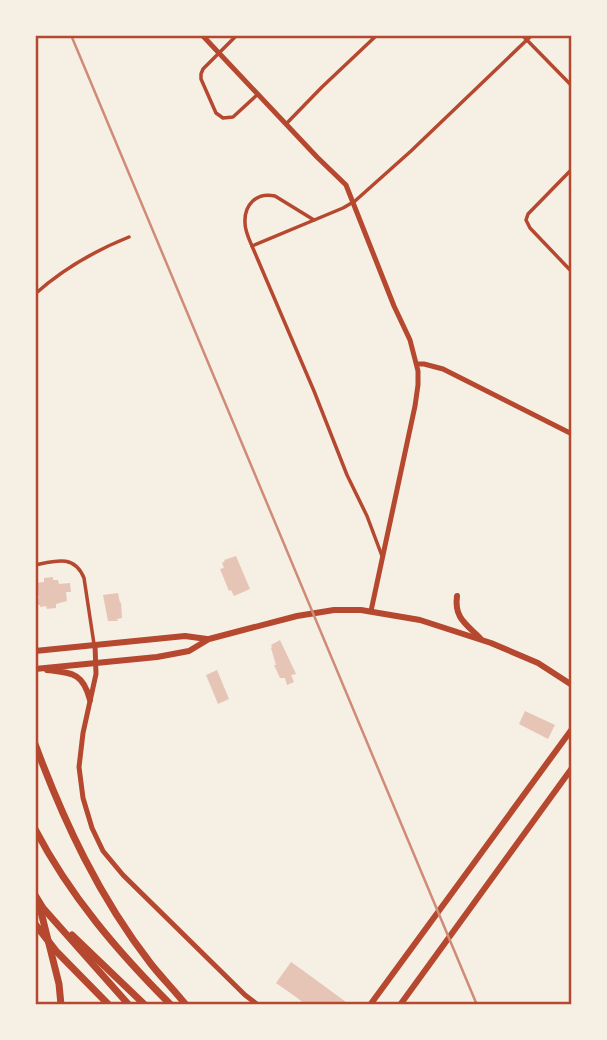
<svg xmlns="http://www.w3.org/2000/svg" width="607" height="1040" viewBox="0 0 607 1040" font-family="Raleway,sans-serif">
	<style>
		.building { fill: #e6c5b7 }
		.lines { fill: none; stroke-linecap: round; stroke-linejoin: round }
		.minor { stroke: #b5482f; stroke-width: 3.5 }
		.tertiary { stroke: #b5482f; stroke-width: 5 }
		.secondary { stroke: #b5482f; stroke-width: 5 }
		.primary { stroke: #b5482f; stroke-width: 6 }
		.motorway { stroke: #b5482f; stroke-width: 7 }
		.rail { stroke: #cf8b77; stroke-width: 2.5 }
		.neatline { fill: none; stroke: #b5482f; stroke-width: 2.5 }
	</style>
	<rect width="100%" height="100%" fill="#f6efe4"/>
	<g class="building">
		<polygon points="236,556 250,589 234,596 231,590 229,591 220,569 224,568 222,563 225,561 224,560"/>
		<polygon points="53,577 53,580 58,580 59,584 70,583 71,592 66,592 67,601 56,604 56,608 47,609 46,606 40,607 40,605 37,605 36,599 39,599 36,583 44,582 44,578"/>
		<polygon points="118,593 120,603 121,602 122,618 117,619 118,621 108,621 103,595"/>
		<polygon points="280,640 296,674 291,675 294,682 287,685 285,678 280,678 274,665 276,665 271,648 272,647 271,645"/>
		<polygon points="217,670 229,699 218,704 206,675"/>
		<polygon points="525,711 555,725 548,739 519,724"/>
		<polygon points="291,962 301,969 350,1005 306,1005 296,997 276,983"/>
	</g>
	<g class="lines">
		<g class="minor">
			<polyline points="237,35 203,69 201,74 201,79 216,113 223,118 233,117 258,94"/>
			<polyline points="522,35 572,86"/>
			<polyline points="286,124 322,87 377,35"/>
			<polyline points="572,169 528,214 526,220 530,228 572,272"/>
			<path d="M314,220L275,196C256,192 244,205 245,223C245,231 249,239 252,246L314,391L347,475L367,516L382,556"/>
			<polyline points="252,246 343,208 355,201 411,151 532,35"/>
			<path d="M35,294C63,269 94,251 129,237"/>
			<path d="M35,565C55,561 74,554 84,578L94,644"/>
		</g>
		<g class="tertiary">
			<polyline points="202,35 317,157 346,185 394,306 410,340 418,371 418,385 415,406 371,611"/>
			<polyline points="417,364 424,364 443,369 572,434"/>
		</g>
		<polyline class="secondary" points="95,645 96,674 83,733 79,767 83,798 92,828 103,851 123,875 245,995 258,1005"/>
		<g class="primary">
			<path d="M457,596C454,618 466,624 480,638"/>
			<polyline points="35,651 185,636 207,639"/>
			<polyline points="35,669 157,657 189,651 209,639 297,616 334,610 361,610 420,620 491,643 538,663 572,685"/>
			<path d="M47,670C73,673 83,673 90,700"/>
			<polyline points="370,1005 572,729"/>
			<polyline points="400,1005 572,768"/>
		</g>
		<g class="motorway">
			<path d="M35,744C64,822 99,897 151,964C162,978 175,991 186,1005"/>
			<path d="M35,829C70,896 118,952 171,1005"/>
			<polyline points="35,895 43,908 129,1005"/>
			<polyline points="40,908 59,984 61,1005"/>
			<polyline points="35,924 56,951 109,1005"/>
			<polyline points="72,935 145,1005"/>
		</g>
		<polyline class="rail" points="71,35 477,1005"/>
	</g>
	<rect width="607" height="1040" fill="none" stroke="#f6efe4" stroke-width="74"/>
	<rect x="37" y="37" width="533" height="966" class="neatline"/>
</svg>
